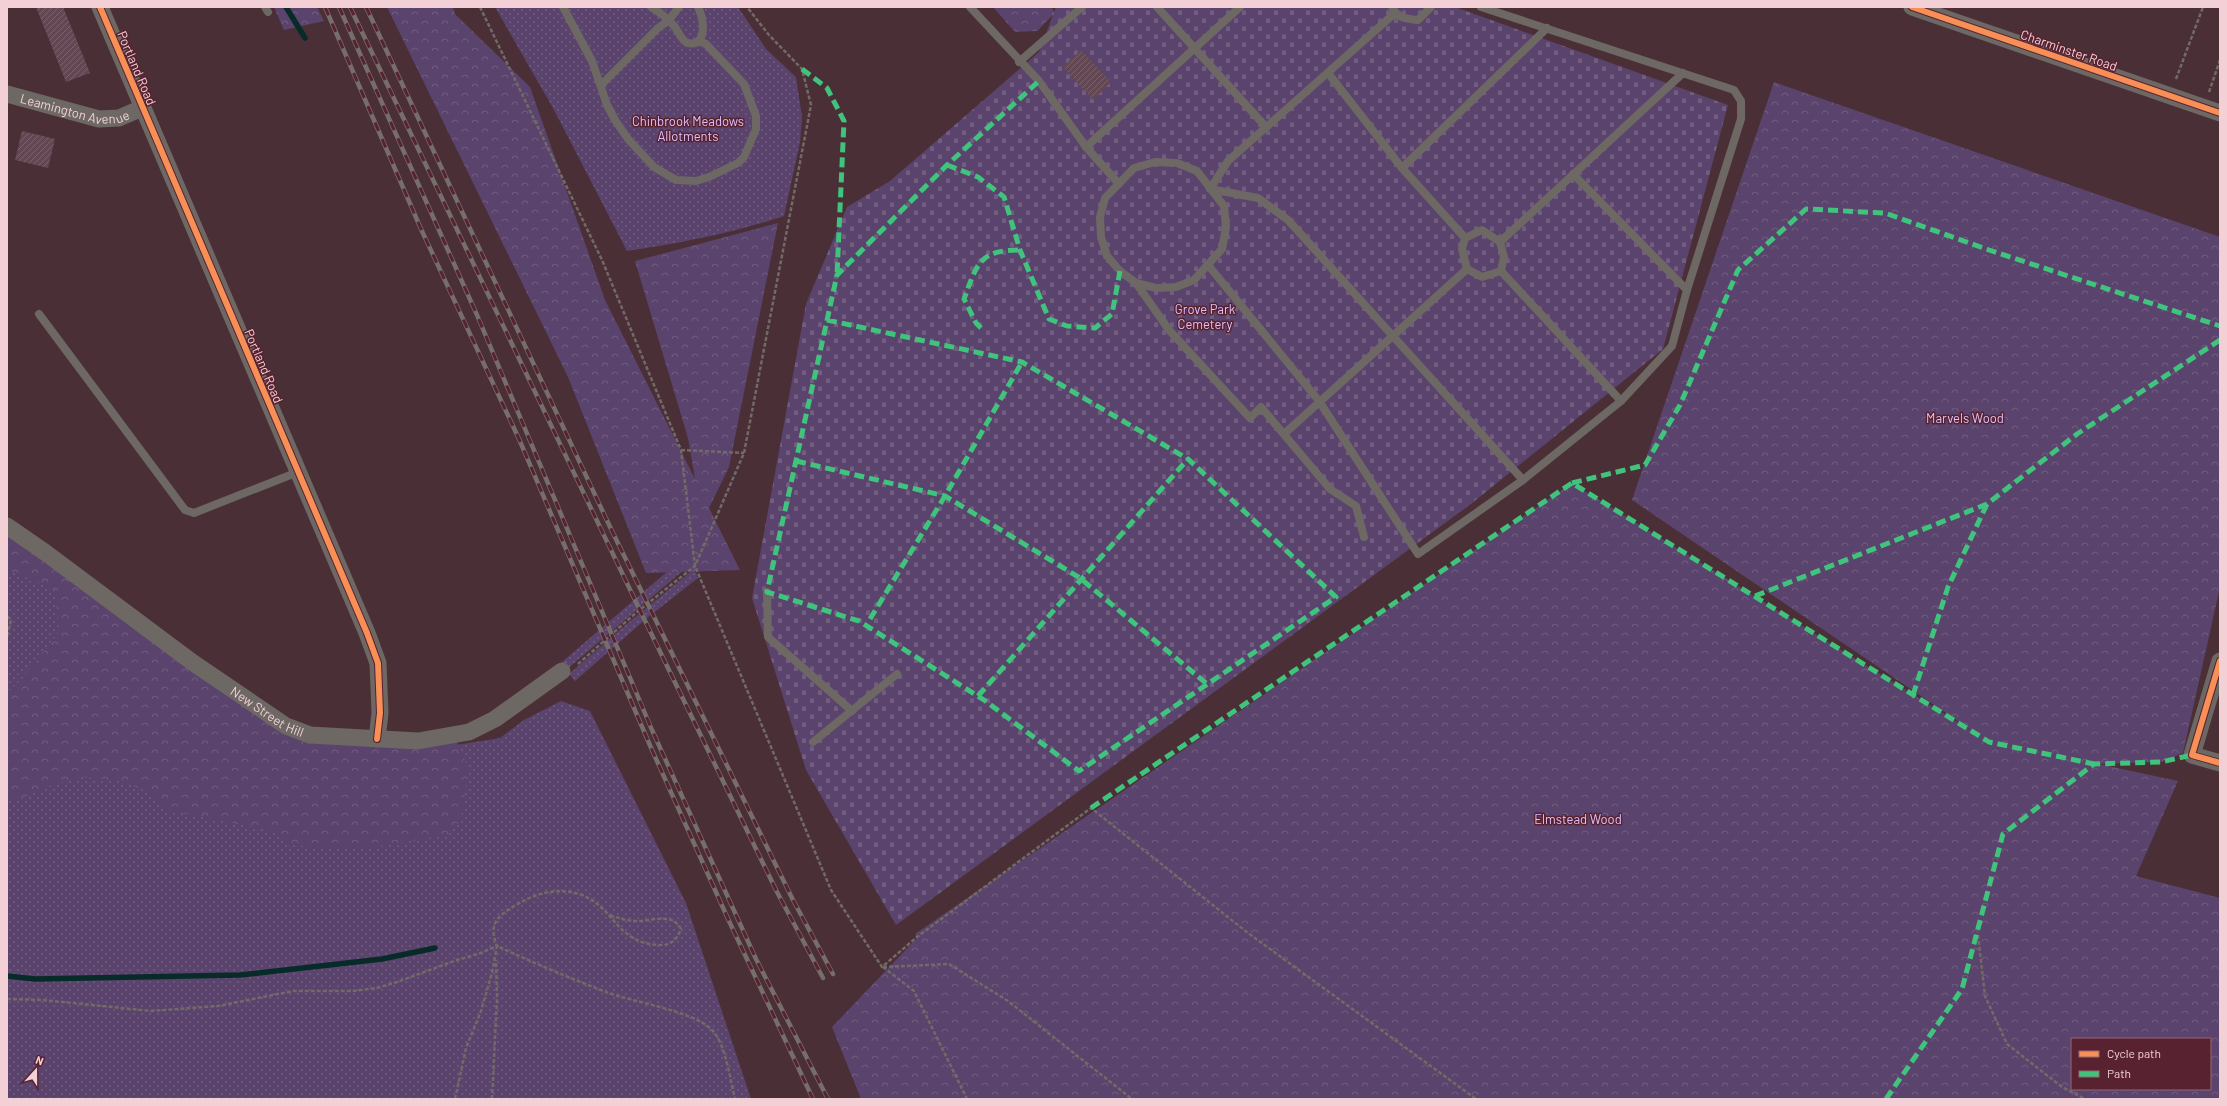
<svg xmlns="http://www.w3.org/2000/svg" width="2227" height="1106" viewBox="0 0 2227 1106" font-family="Barlow,sans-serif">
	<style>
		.grass { fill: url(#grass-dots) }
		.forest { fill: url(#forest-crowns); fill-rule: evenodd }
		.cemetery { fill: url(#cemetery-stones) }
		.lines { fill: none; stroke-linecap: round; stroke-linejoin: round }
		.stream { stroke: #072b28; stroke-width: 5.5 }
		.building { fill: url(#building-hatch) }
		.path { stroke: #716a67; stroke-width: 2.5; stroke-dasharray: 4 2; stroke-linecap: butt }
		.lane { stroke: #6d6863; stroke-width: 8 }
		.street { stroke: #6d6863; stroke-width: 17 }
		.rail-casing { stroke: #766e6c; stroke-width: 4.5 }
		.rail { stroke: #582230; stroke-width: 3; stroke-dasharray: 9; stroke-linecap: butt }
		.quiet { stroke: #40c37c; stroke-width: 5; stroke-dasharray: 10 5; stroke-linecap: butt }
		.cycleway-casing { stroke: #582230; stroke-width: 8 }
		.cycleway { stroke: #f78f57; stroke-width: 6 }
		.labels { text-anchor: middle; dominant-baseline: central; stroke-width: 3; stroke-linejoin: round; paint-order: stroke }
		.street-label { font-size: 13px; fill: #f3d0d6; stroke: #582230 }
		.park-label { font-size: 13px; fill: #ddc1fd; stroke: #582230 }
	</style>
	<defs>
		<pattern id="grass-dots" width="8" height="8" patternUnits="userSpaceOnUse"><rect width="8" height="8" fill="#5a436c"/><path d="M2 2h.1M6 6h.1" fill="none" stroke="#725d80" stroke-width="1.8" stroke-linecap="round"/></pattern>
		<pattern id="forest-crowns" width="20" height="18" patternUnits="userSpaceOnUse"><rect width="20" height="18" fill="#5a436c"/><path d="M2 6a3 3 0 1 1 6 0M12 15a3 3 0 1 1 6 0" fill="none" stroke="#725d80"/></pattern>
		<pattern id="cemetery-stones" width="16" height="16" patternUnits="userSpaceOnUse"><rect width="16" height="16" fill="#5a436c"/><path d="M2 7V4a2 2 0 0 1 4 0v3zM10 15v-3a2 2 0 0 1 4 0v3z" fill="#725d80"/></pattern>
		<pattern id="building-hatch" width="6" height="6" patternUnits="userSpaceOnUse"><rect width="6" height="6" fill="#634854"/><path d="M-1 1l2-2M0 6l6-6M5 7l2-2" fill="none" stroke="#7a616c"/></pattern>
	</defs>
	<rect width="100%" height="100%" fill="#4b2f36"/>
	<g class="grass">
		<path d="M495,7H738L766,49L796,77L802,117L800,142L784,216C732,233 680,243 627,251L553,108Z"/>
		<polygon points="7,533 294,741 437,748 500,738 524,720 561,701 590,711 686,903 751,1099 7,1099"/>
		<polygon points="692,563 566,670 562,662 676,564"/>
		<polygon points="694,569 698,578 647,618 575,681 569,674 628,623"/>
	</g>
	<g class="forest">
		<polygon points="274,7 317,7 324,21 284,30"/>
		<polygon points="387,7 453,7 455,14 530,87 605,300 695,479 688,438 635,261 778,223 729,467 709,508 740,570 646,573 568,377"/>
		<polygon points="993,7 1051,7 1055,13 1037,31 1015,32"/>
		<path d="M1774,82L2220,237V587L2183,753L2161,762L2099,764L2178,781L2136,876L2220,898V1099H861L832,1027L917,938L915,934L1572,483L1977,734L1632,500ZM2072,1039H2210V1089H2072Z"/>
		<polygon points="7,532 296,737 457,742 469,769 461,819 448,835 373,847 323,848 287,844 272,831 167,810 145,790 118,781 83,777 49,786 16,801 7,801 7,693 21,680 59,632 55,589 7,570"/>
	</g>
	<polygon class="cemetery" points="1056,7 1455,7 1728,105 1663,349 1471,504 896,925 806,770 752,598 806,304 847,207 890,181 1039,52"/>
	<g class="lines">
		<g class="stream">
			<polyline points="286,7 305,38"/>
			<polyline points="7,976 35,979 240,975 382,959 435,948"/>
		</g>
	</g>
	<g class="building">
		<polygon points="36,7 63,7 90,73 66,82"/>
		<polygon points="1081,50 1111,82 1093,100 1063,67"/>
		<polygon points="22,131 55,139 48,168 15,160"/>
	</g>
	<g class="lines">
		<g class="path">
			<polyline points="480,7 602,260 681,450 695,566 831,890 882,967 917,937 1091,808 1248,933 1476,1099"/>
			<polyline points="2176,79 2203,7"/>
			<polyline points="2209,92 2220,60"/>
			<polyline points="681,450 744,453"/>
			<polyline points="7,616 11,620 7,637"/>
			<polyline points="578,664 637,612 695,566 744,453 811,105 802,69 769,35 747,7"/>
			<polyline points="1978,935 1985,996 2007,1044 2062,1087 2085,1099"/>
			<polyline points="883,967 949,964 1008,1001 1132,1099"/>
			<polyline points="883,967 914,991 967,1099"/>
			<path d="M7,999L43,1000L151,1011L218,1006L293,991H352L377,988L397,982L457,960L478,954L497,946C491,931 492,922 505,912C528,896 554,885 582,895C615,908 616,943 659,945C670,946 677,940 681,929C672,912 653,921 637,921C627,921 619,918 609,915"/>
			<path d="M455,1099L466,1048L481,1011L492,973L497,946C532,962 569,978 606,992C632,1002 694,1011 712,1030C726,1044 730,1080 735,1099"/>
			<polyline points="492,1099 497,998 496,960"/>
		</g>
		<g class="lane">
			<polyline points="265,7 268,12"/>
			<polyline points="563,7 592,61 607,105 615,120 628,139 654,167 676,180 696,181 709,177 738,163 744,157 756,129 756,116 744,84 706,44 699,41"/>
			<path d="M651,7C660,12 668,19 675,27C681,36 684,48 698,42C706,33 703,17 698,7"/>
			<polyline points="970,7 1039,81 1086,147 1119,184"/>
			<polyline points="1157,7 1266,127"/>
			<path d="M1392,7C1397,18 1406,19 1418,20L1431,7"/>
			<polyline points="1481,7 1734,90 1741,101 1741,119 1687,290"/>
			<polyline points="1395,13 1228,161 1210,189 1258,198 1288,220 1523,480 1621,401 1501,271"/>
			<polyline points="1019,62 1082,7"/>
			<polyline points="1328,73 1402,168 1465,238"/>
			<polyline points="601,85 658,28 668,21 679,7"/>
			<polyline points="1086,147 1240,7"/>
			<polyline points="1402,168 1547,28"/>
			<polyline points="1573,174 1687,290 1672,346 1621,401"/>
			<polyline points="1208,265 1319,401 1418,554 1523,480"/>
			<polyline points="1467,269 1482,277 1501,271 1504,257 1500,242"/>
			<polyline points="1136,283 1156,288 1176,287 1194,280 1222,249 1226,227 1224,206 1197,171 1177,163 1155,162 1134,168 1105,198 1100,217 1101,237 1107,256 1120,271 1136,283 1169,330 1250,418 1261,407 1330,489 1356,506 1364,537"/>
			<polyline points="39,314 185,510 194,513 298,472"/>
			<polyline points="1284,434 1467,269 1462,249 1465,238 1482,230 1500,242 1683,73"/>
			<polyline points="767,592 768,637 852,711"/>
			<polyline points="813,742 897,674"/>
		</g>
		<g class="street">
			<polyline points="100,7 367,633 378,663 380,713 377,739"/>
			<polyline points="1912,7 2220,113"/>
			<path id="s1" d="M7,94L99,119L119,118L142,108"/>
			<path id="s2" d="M7,526L46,553L192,662L286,726L310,735L418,741L469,732L495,719L562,671"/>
			<polyline points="2220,661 2192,755 2220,763"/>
		</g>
		<g class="rail-casing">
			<g id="rail">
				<polyline points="325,7 421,229 519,439 652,750 729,921 813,1099"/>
				<polyline points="339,7 477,315 652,730 756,959 828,1099"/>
				<polyline points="350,7 649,629 777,892 823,978"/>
				<polyline points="366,7 611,529 793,900 833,974"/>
			</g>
		</g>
		<use href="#rail" class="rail"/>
		<g class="quiet">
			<polyline points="802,69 827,88 844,121 837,275"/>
			<polyline points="947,165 978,177 1004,197 1020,250 1049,319 1067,326 1095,328 1112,314 1120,271"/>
			<polyline points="827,320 1022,362 1188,459 1336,597 1079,771 984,700 859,621 767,592 837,275 947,165 1039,81"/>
			<path d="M981,328L976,323L964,299C977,264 979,250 1020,250"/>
			<polyline points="796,461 945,496 1080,578 1207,684"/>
			<polyline points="1572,483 1645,465 1680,405 1738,270 1806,209 1885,213 1989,250 2220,326"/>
			<polyline points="1755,596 1987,504 2077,434 2220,340"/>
			<polyline points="870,619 945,496 1022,362"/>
			<polyline points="1913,695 1948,587 1987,504"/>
			<polyline points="978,696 1188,459"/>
			<polyline points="1091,808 1572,483 1989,742 2094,764"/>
			<polyline points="1886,1099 1962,989 2003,834 2094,764 2161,762 2192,755"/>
		</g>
		<g class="cycleway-casing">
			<g id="cycleway">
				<polyline points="100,7 367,633 378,663 380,713 377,739"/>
				<polyline points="1912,7 2220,113"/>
				<polyline points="2220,661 2192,755 2220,763"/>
			</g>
		</g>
		<use href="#cycleway" class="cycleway"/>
	</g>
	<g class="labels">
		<g class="street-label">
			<text transform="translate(2069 50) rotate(19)">Charminster Road</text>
			<text transform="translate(137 68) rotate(67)">Portland Road</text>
			<text stroke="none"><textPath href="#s1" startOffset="70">Leamington Avenue</textPath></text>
			<text transform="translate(264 366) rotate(67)">Portland Road</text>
			<text stroke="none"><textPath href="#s2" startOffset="320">New Street Hill</textPath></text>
		</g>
		<g class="park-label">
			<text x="688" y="121">Chinbrook Meadows<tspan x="688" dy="15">Allotments</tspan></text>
			<text x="1205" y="309">Grove Park<tspan x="1205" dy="15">Cemetery</tspan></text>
			<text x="1965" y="418">Marvels Wood</text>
			<text x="1578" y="819">Elmstead Wood</text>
		</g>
	</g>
	<rect width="2227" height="1106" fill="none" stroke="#f3d0d6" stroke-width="16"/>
	<rect x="2071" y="1038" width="140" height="52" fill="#582230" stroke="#966872"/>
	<rect x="2079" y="1051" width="20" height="6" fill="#f78f57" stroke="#966872"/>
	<text x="2107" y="1058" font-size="12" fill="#f3d0d6">Cycle path</text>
	<rect x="2079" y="1071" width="20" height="6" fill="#40c37c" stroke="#966872"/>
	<text x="2107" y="1078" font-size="12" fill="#f3d0d6">Path</text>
	<g transform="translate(36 1070) rotate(21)" stroke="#582230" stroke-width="3" paint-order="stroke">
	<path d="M0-3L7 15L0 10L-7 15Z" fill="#f3d0d6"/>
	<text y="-6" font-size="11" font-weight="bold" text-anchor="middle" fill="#f3d0d6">N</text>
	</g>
</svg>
